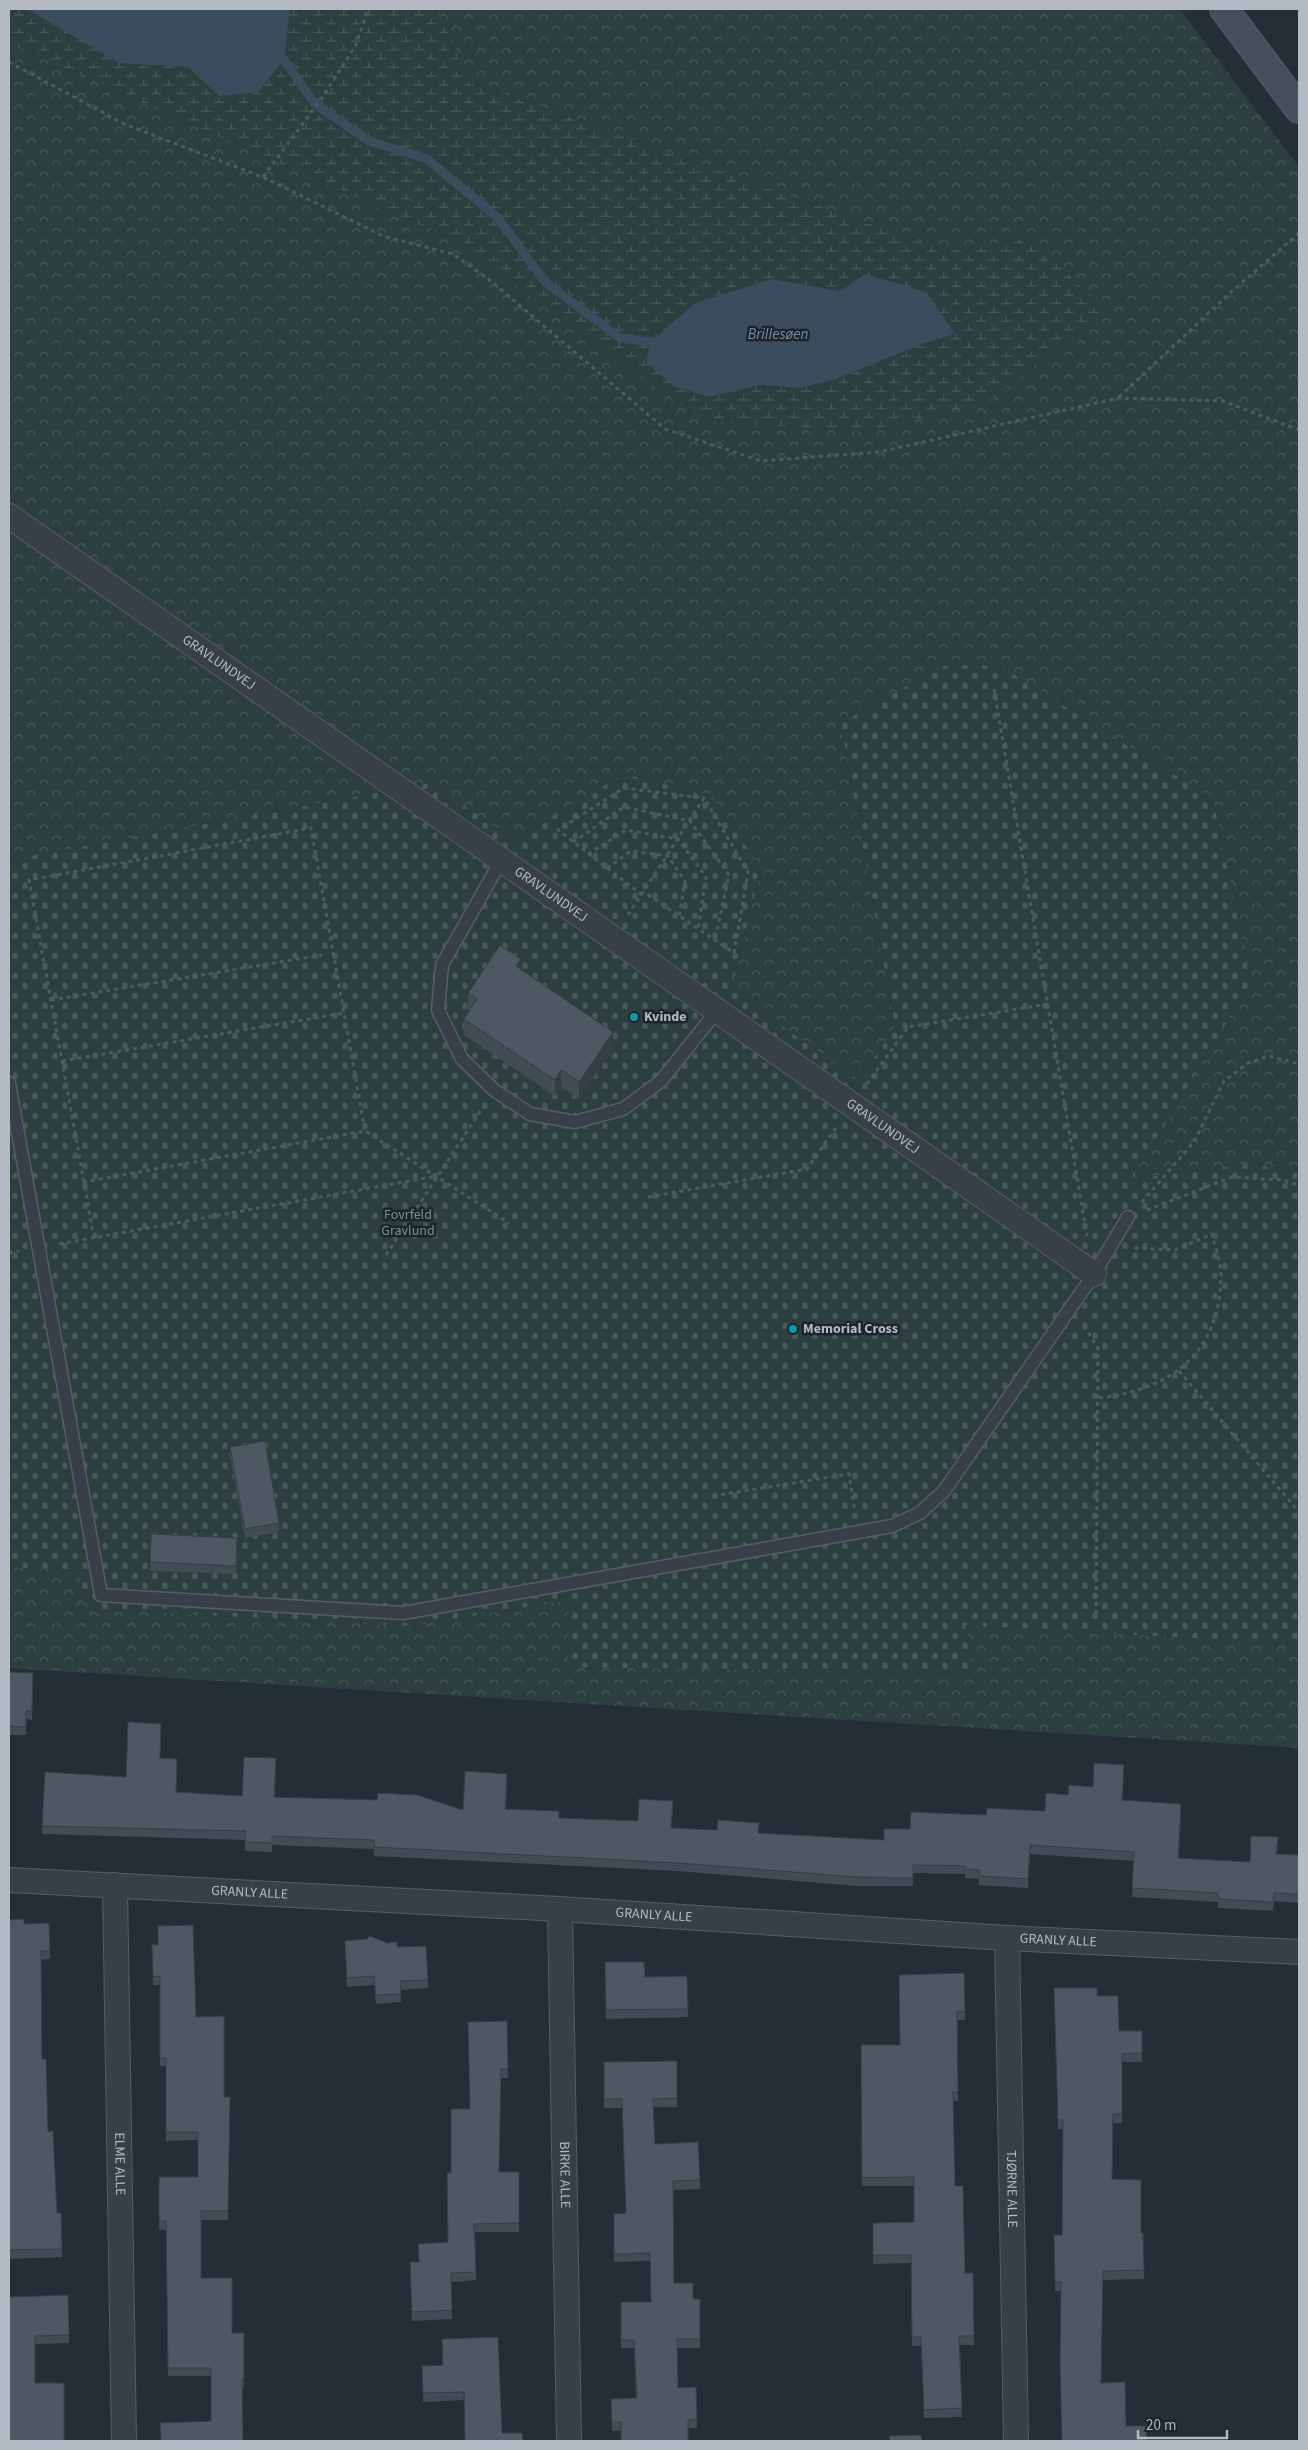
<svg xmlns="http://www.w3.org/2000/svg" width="1308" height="2450" viewBox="0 0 1308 2450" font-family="'Source Sans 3',sans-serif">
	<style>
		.forest { fill: url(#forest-crowns) }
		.wetland { fill: url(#wetland-marsh); fill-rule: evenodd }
		.cemetery { fill: url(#cemetery-stones) }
		.water { fill: #3b4c5f }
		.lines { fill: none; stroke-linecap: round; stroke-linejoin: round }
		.stream { stroke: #3b4c5f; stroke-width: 9 }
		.service-casing { stroke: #565d66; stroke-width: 15 }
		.minor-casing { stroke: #565d66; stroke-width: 26 }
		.secondary-casing { stroke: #565d66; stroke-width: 30 }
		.path { stroke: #4b5c5c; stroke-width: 3; stroke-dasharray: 4 4; stroke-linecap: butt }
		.service { stroke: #383f48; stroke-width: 12 }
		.minor { stroke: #383f48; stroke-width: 24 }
		.secondary { stroke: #464f5b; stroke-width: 28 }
		.wall { fill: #424c55 }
		.shaded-wall { fill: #363e45 }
		.building { fill: #4d5863; stroke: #363e45 }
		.culture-dot { fill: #0f9aa8; stroke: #1d242d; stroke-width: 2 }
		.labels { text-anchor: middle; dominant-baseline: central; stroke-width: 5; stroke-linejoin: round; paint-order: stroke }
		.street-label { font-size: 14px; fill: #b3bac4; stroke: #1d242d }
		.poi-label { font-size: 14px; font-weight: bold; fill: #b3bac4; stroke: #1d242d; text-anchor: start }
		.park-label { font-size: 14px; fill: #73977a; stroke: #1d242d }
		.water-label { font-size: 15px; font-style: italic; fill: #768da4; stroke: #1d242d }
	</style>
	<defs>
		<pattern id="forest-crowns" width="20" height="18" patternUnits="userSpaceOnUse" patternTransform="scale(1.25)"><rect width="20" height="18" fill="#2c3f3e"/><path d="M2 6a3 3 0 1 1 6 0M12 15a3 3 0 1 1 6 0" fill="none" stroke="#485958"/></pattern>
		<pattern id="wetland-marsh" width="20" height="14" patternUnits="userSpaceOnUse" patternTransform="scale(1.25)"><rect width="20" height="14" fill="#2c3f3e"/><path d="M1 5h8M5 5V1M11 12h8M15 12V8" fill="none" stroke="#485958"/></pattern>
		<pattern id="cemetery-stones" width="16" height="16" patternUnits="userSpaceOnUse" patternTransform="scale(1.25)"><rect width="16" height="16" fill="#2c3f3e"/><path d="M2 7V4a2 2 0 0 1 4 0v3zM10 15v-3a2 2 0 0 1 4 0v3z" fill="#485958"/></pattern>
	</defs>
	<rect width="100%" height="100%" fill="#242e37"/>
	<g class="forest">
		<polygon points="443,9 1180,9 1299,167 1299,1170 1245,1164 1131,1179 1251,982 1213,799 999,665 841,723 895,1027 859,1081 731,989 761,869 623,774 515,840 429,783 9,860 9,40 17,48 448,237 703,421 987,402 1105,310 1030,238 945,251 465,80"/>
		<polygon points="9,1567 78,1571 89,1609 411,1626 569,1600 569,1667 974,1673 964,1625 1299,1644 1299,1748 9,1668"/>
	</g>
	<path class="wetland" d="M9,9H443L465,80L945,251L1030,238L1106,310L987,402L863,432L703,421L448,237L17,48L9,40ZM866,274L954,334L920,345L834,380L799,388L761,385L709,397L772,280L840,291Z"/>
	<polygon class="cemetery" points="999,665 1213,799 1251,982 1132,1179 1245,1164 1299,1170 1299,1644 965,1625 974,1673 568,1667 569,1600 411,1626 88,1609 78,1571 9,1567 9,860 430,783 515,840 623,774 712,795 761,869 731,989 859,1081 895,1027 841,723 942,666"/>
	<g class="water">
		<polygon points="27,9 290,9 284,60 258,92 219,96 188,67 119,63"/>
		<polygon points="865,274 926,292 955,334 920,345 834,380 799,388 761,385 709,397 673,386 646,362 651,342 695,303 772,279 840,291"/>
	</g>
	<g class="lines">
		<g class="stream">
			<polyline points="284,60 315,104"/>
			<polyline points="318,106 369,141 427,159 498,218 546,283 620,338 651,342"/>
		</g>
		<g class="service-casing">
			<g id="service">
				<polyline points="502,859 442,965 438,1010 462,1059 494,1090 530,1114 575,1122 623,1109 661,1081 716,1012"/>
				<polyline points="9,1083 101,1595 403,1613 892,1526 920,1513 944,1491 1094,1274 1128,1217"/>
			</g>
		</g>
		<g class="minor-casing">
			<g id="minor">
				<path id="s1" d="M9,516L1094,1274"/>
				<path id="s2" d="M9,1880L560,1909L1007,1938L1299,1952"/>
				<path id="s3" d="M115,1885L124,2441"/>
				<path id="s4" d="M560,1909L569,2441"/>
				<path id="s5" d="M1007,1938L1016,2441"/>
			</g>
		</g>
		<g class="secondary-casing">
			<polyline id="secondary" points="1224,9 1299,109"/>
		</g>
		<g class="path">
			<polyline points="9,62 124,124 265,178 383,236 453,254 491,281 665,429 761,461 879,452 1119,398 1223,401 1299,430"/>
			<polyline points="263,177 322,98 356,45 368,9"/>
			<polyline points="1119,397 1230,293 1299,233"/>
			<polyline points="994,689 1087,1236"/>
			<polyline points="573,842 624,807 690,821 729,875 715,940"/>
			<polyline points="588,854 626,830 678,839 706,877 698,929"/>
			<polyline points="607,868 631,851 668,856 685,881 679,916"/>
			<polyline points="642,895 558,830 624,788 704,798"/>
			<polyline points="628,915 704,798 748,872 734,953 644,892"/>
			<polyline points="51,1000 322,955"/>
			<polyline points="62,1061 344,1013"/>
			<polyline points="867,1084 908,1027 1048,1004"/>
			<polyline points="84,1182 29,880 311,828 365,1131"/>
			<polyline points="648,1197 807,1169 837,1126"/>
			<polyline points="1142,1202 1194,1142 1224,1081 1248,1063 1269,1056 1299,1064"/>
			<polyline points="1147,1210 1232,1177 1284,1180 1299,1186"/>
			<polyline points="94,1238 84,1182 365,1131 509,1223"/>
			<polyline points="59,1244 437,1176"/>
			<polyline points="9,1253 19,1251"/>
			<polyline points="386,1255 483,1107"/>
			<polyline points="1084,1326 1098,1348 1096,1619"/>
			<polyline points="1179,1371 1299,1512"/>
			<path d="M1099,1398C1171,1390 1220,1353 1221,1276C1221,1262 1215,1247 1212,1234L1175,1250L1133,1248"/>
			<polyline points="713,1496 849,1474 855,1512"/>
		</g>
		<use href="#service" class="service"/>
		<use href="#minor" class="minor"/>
		<use href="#secondary" class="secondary"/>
	</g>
	<g class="wall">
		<polygon points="521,970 613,1049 579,1099 561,1087 555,1096 464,1035 464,1019 469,1011 468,1010 468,993"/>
		<polygon points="230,1447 279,1523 279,1532 245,1538 230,1456"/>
		<polygon points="151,1534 237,1538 236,1574 150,1571"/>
		<polygon points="9,1672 33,1673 32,1720 26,1719 26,1735 9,1735"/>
		<polygon points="160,1758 177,1768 176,1792 242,1796 276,1767 275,1797 463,1810 507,1783 506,1809 559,1818 638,1821 673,1809 671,1828 884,1840 910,1829 986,1815 1045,1811 1068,1795 1093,1787 1124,1773 1122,1800 1181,1812 1179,1858 1250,1862 1278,1846 1277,1854 1299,1855 1299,1903 1274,1901 1273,1911 1218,1908 1218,1902 1132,1897 1134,1861 1030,1854 1028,1888 979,1885 979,1879 965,1878 965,1874 913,1873 913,1886 856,1886 678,1871 374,1856 374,1849 272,1845 272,1852 245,1851 245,1840 42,1834 42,1826"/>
		<polygon points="9,1920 24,1924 50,1950 50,1959 41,1960 42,2059 48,2132 57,2213 62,2249 62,2257 9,2259"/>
		<polygon points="345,1941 397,1947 428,1980 428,1988 400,1990 401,2002 376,2004 374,1985 347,1987"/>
		<polygon points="152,1944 196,2017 224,2097 230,2097 228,2220 201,2220 201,2278 232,2333 244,2333 244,2388 242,2388 211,2421 211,2376 168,2376 166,2230 159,2230 159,2177 198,2177 198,2140 166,2141 166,2066 160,2066 160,1985 153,1985"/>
		<polygon points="605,1962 645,1977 687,1976 688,2017 606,2019"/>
		<polygon points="964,1973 965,2020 958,2020 958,2101 953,2101 955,2186 965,2273 973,2273 974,2345 960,2345 962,2417 924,2418 921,2346 912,2346 911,2263 873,2264 873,2223 914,2222 914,2186 862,2186 861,2045 900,2045"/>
		<polygon points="1054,1988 1097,1996 1119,2031 1142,2031 1142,2062 1122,2062 1122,2123 1113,2123 1112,2179 1141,2233 1143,2233 1144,2279 1103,2280 1062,2441 1061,2291 1055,2291 1054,2235 1062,2235 1063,2129 1058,2129"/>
		<polygon points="507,2021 508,2078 501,2078 499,2172 519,2172 519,2232 475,2232 476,2280 451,2282 452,2319 412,2321 410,2271 418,2262 448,2242 451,2173 469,2109"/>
		<polygon points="677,2061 677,2107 653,2107 655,2144 700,2180 700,2189 673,2190 674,2283 693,2299 700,2299 700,2348 677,2348 678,2388 696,2387 697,2428 612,2431 611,2399 636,2398 634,2348 621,2348 621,2302 651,2302 650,2261 614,2262 614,2214 626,2213 622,2108 604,2108 604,2062"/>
		<polygon points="68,2295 69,2343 35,2344 9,2297"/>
		<polygon points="498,2337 465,2441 464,2400 423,2402 422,2366 442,2365"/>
	</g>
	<g class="shaded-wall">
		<polygon points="521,959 521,976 516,966"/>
		<polygon points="613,1032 613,1049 579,1099 579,1082"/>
		<polygon points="561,1070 561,1087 555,1096 555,1080"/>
		<polygon points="1181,1804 1181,1812 1178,1866 1178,1858"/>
	</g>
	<g class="building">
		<polygon points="500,945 521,959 516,966 613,1032 579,1082 561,1070 555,1080 464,1019 477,999 468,993"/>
		<polygon points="265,1441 279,1523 245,1529 230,1447"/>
		<polygon points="151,1534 237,1538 236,1566 150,1562"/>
		<polygon points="9,1672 33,1673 32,1711 26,1711 26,1727 9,1726"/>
		<polygon points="128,1722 161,1724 160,1758 177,1759 176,1792 242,1796 244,1757 276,1758 274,1797 377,1800 378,1793 417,1795 463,1810 465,1771 507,1774 505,1809 559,1811 559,1818 638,1821 639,1799 673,1801 671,1828 717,1830 718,1820 759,1823 758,1833 884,1840 884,1829 910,1829 911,1812 986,1815 987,1808 1045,1811 1046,1793 1068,1795 1069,1785 1093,1787 1094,1763 1124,1765 1122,1800 1181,1804 1178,1858 1250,1862 1251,1836 1278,1837 1276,1854 1299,1855 1299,1894 1274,1893 1273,1902 1218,1899 1218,1893 1132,1888 1134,1852 1030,1845 1028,1879 979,1876 980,1870 965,1869 965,1866 913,1865 913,1878 856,1877 678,1863 374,1847 374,1840 272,1836 272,1843 245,1842 246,1831 42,1826 45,1772 126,1777"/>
		<polygon points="24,1919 24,1924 49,1923 50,1950 41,1951 42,2059 46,2059 48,2132 53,2131 57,2213 61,2213 62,2249 9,2250 9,1920"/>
		<polygon points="193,1925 196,2017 224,2016 224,2097 230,2097 228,2211 201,2211 201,2278 232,2278 232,2333 244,2333 244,2379 242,2379 243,2441 161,2441 160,2423 211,2421 211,2368 168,2368 166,2221 159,2221 159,2177 198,2177 198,2132 166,2132 166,2058 160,2058 160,1976 153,1977 152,1944 158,1945 158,1926"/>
		<polygon points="370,1936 387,1943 397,1942 397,1947 426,1946 428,1980 400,1981 401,1994 376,1995 374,1976 347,1978 345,1941 367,1939"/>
		<polygon points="605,1962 644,1962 645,1977 687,1976 688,2009 606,2010"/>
		<polygon points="964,1973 965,2011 957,2012 958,2092 953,2092 955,2186 963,2186 965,2273 973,2273 974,2336 959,2336 962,2408 924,2410 921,2337 912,2337 911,2255 873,2255 873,2223 914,2222 914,2177 862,2178 861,2045 900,2045 899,1975"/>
		<polygon points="1054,1988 1097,1988 1097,1996 1118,1996 1119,2031 1142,2031 1142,2053 1122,2054 1122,2114 1113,2114 1112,2179 1141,2180 1141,2233 1143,2233 1144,2270 1103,2271 1101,2383 1125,2382 1126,2426 1146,2426 1147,2441 1062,2441 1060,2365 1061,2282 1055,2282 1054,2235 1062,2235 1063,2120 1058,2120"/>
		<polygon points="507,2021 508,2069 501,2069 499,2172 519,2172 519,2223 474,2224 476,2272 451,2273 452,2310 412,2312 410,2262 419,2262 418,2244 448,2242 447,2173 451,2173 451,2109 470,2109 468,2022"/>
		<polygon points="677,2061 677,2098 653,2099 655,2144 698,2142 700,2180 673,2181 674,2283 693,2283 693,2299 700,2299 700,2339 677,2339 678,2388 696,2387 697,2419 688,2420 688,2441 621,2441 621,2422 612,2422 611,2399 637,2398 634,2340 621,2340 621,2302 651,2302 650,2253 614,2254 614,2214 626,2213 622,2099 604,2099 604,2062"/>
		<polygon points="68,2295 69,2335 35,2336 35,2383 64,2383 64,2441 9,2441 9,2297"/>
		<polygon points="498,2337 502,2433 522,2433 523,2441 465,2441 464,2392 423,2393 422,2366 443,2365 442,2339"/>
		<polygon points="921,2435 922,2441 890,2441 889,2436"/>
	</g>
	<g class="culture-dot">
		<circle cx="634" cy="1017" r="5"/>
		<circle cx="793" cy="1329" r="5"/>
	</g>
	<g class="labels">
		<g class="street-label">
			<text stroke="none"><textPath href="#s1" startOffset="256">GRAVLUNDVEJ</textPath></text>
			<text stroke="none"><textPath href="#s1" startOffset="661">GRAVLUNDVEJ</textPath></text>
			<text stroke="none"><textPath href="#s1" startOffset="1066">GRAVLUNDVEJ</textPath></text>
			<text stroke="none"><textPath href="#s2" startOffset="241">GRANLY ALLE</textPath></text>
			<text stroke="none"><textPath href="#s2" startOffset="646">GRANLY ALLE</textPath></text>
			<text stroke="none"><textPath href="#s2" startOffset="1051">GRANLY ALLE</textPath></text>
			<text stroke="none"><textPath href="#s3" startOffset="279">ELME ALLE</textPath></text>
			<text stroke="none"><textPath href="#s4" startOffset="266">BIRKE ALLE</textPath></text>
			<text stroke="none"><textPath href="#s5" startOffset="251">TJØRNE ALLE</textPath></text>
		</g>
		<g class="poi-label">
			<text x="644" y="1017">Kvinde</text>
			<text x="803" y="1329">Memorial Cross</text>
		</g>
		<g class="park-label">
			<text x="408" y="1215">Fovrfeld<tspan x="408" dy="16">Gravlund</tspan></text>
		</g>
		<g class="water-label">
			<text x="778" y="334">Brillesøen</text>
		</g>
	</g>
	<rect width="1308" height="2450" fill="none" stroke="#b3bac4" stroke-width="20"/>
	<path d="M1138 2430v8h89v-8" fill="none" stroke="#b3bac4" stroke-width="2.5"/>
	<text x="1146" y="2430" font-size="15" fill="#b3bac4" stroke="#1d242d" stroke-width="4" paint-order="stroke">20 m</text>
</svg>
